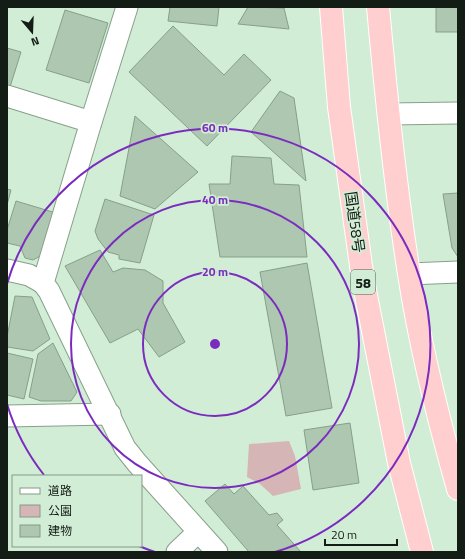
<svg xmlns="http://www.w3.org/2000/svg" width="465" height="559" viewBox="0 0 465 559" font-family="'Titillium Web','Noto Sans JP',sans-serif">
	<style>
		.green { fill: #d5b5b5 }
		.building { fill: #adc7b0; stroke: #869f8a }
		.lines { fill: none; stroke-linecap: round; stroke-linejoin: round }
		.minor-casing { stroke: #87a08b; stroke-width: 23 }
		.trunk-casing { stroke: #fff; stroke-width: 24 }
		.minor { stroke: #fff; stroke-width: 21 }
		.trunk { stroke: #ffcfd0; stroke-width: 22 }
		.ring { fill: none; stroke: #7b2cbf; stroke-width: 2 }
		.labels { text-anchor: middle; dominant-baseline: central; stroke-width: 3.5; stroke-linejoin: round; paint-order: stroke }
		.shield { fill: #d2edd5; stroke: #4c5b4f; stroke-width: 1 }
		.shield-label { font-size: 14px; font-weight: bold; fill: #131d15 }
		.street-label { font-size: 15px; fill: #131d15; stroke: #d2edd5 }
		.centre { fill: #7b2cbf; stroke: #d2edd5; stroke-width: 2 }
		.ring-label { font-size: 12px; text-anchor: middle; font-weight: bold; fill: #7b2cbf; stroke: #d2edd5; stroke-width: 3.5; stroke-linejoin: round; paint-order: stroke }
	</style>
	<rect width="100%" height="100%" fill="#d2edd5"/>
	<polygon class="green" points="289,441 295,456 301,489 273,496 260,484 247,477 249,444"/>
	<g class="building">
		<polygon points="170,7 219,7 217,26 168,21"/>
		<polygon points="248,7 284,8 289,29 238,24"/>
		<rect x="436" y="7" width="22" height="25"/>
		<polygon points="65,10 108,23 89,83 46,70"/>
		<polygon points="173,26 224,75 244,54 271,80 207,146 129,72"/>
		<polygon points="7,48 21,52 10,87 7,86"/>
		<polygon points="280,91 294,98 306,181 251,132"/>
		<polygon points="135,116 198,172 155,209 120,196"/>
		<polygon points="232,156 271,158 274,184 299,185 307,257 220,257 209,184 230,184"/>
		<polygon points="7,189 11,190 7,205"/>
		<polygon points="458,193 458,257 452,248 443,194"/>
		<polygon points="105,199 154,215 140,263 119,259 119,255 108,252 98,239 95,231"/>
		<polygon points="16,201 56,213 44,254 33,260 25,258 20,246 7,243 7,230"/>
		<polygon points="100,250 113,272 123,268 145,270 163,281 163,303 185,342 159,357 138,329 110,343 65,266"/>
		<polygon points="307,263 332,408 286,416 260,272"/>
		<polygon points="15,296 32,297 50,339 33,351 7,347 7,337"/>
		<polygon points="53,343 77,392 71,401 41,401 29,397 38,354"/>
		<polygon points="7,353 33,359 24,399 7,395"/>
		<polygon points="350,423 359,483 313,490 304,430"/>
		<polygon points="225,484 234,494 243,486 269,515 277,513 283,520 277,525 301,552 249,552 205,501"/>
	</g>
	<g class="lines">
		<g class="minor-casing">
			<g id="minor">
				<polyline points="127,7 91,122 43,283 49,291 125,448 137,463 217,552"/>
				<polyline points="7,96 91,122"/>
				<polyline points="389,114 458,113"/>
				<polyline points="7,270 29,275 43,283"/>
				<polyline points="409,274 458,272"/>
				<polyline points="7,416 110,414"/>
				<polyline points="177,552 198,532"/>
			</g>
		</g>
		<g class="trunk-casing">
			<g id="trunk">
				<polyline points="331,7 339,107 363,280 399,463 422,552"/>
				<path d="M378,7C386,96 395,185 409,274C420,346 438,418 458,489"/>
			</g>
		</g>
		<use href="#minor" class="minor"/>
		<use href="#trunk" class="trunk"/>
	</g>
	<g class="ring">
		<circle cx="215" cy="344" r="72"/>
		<circle cx="215" cy="344" r="144"/>
		<path d="M155 552A216 216 0 0 1 139 546M44 475A216 216 0 0 1 7 404M7 284A216 216 0 1 1 275 552"/>
	</g>
	<g class="labels">
		<rect class="shield" x="351" y="270" width="24" height="24" rx="3"/>
		<g class="shield-label">
			<text x="363" y="282">58</text>
		</g>
		<g class="street-label">
			<text transform="translate(355 222) rotate(82)">国道58号</text>
		</g>
	</g>
	<circle cx="215" cy="344" r="6" class="centre"/>
	<g class="ring-label">
		<text x="215" y="132">60 m</text>
		<text x="215" y="204">40 m</text>
		<text x="215" y="276">20 m</text>
	</g>
	<rect width="465" height="559" fill="none" stroke="#131d15" stroke-width="16"/>
	<rect x="12" y="475" width="130" height="72" fill="#d2edd5" stroke="#869a88"/>
	<rect x="20" y="488" width="20" height="6" fill="#ffffff" stroke="#869a88"/>
	<text x="48" y="495" font-size="12" fill="#131d15">道路</text>
	<rect x="20" y="505" width="20" height="12" fill="#d5b5b5" stroke="#869a88"/>
	<text x="48" y="515" font-size="12" fill="#131d15">公園</text>
	<rect x="20" y="525" width="20" height="12" fill="#adc7b0" stroke="#869a88"/>
	<text x="48" y="535" font-size="12" fill="#131d15">建物</text>
	<g transform="translate(32 32) rotate(161)" stroke="#d2edd5" stroke-width="3" paint-order="stroke">
	<path d="M0-3L7 15L0 10L-7 15Z" fill="#131d15"/>
	<text y="-6" font-size="11" font-weight="bold" text-anchor="middle" fill="#131d15">N</text>
	</g>
	<path d="M325 539v6h72v-6" fill="none" stroke="#131d15" stroke-width="2"/>
	<text x="331" y="539" font-size="12" fill="#131d15" stroke="#d2edd5" stroke-width="3" paint-order="stroke">20 m</text>
</svg>
